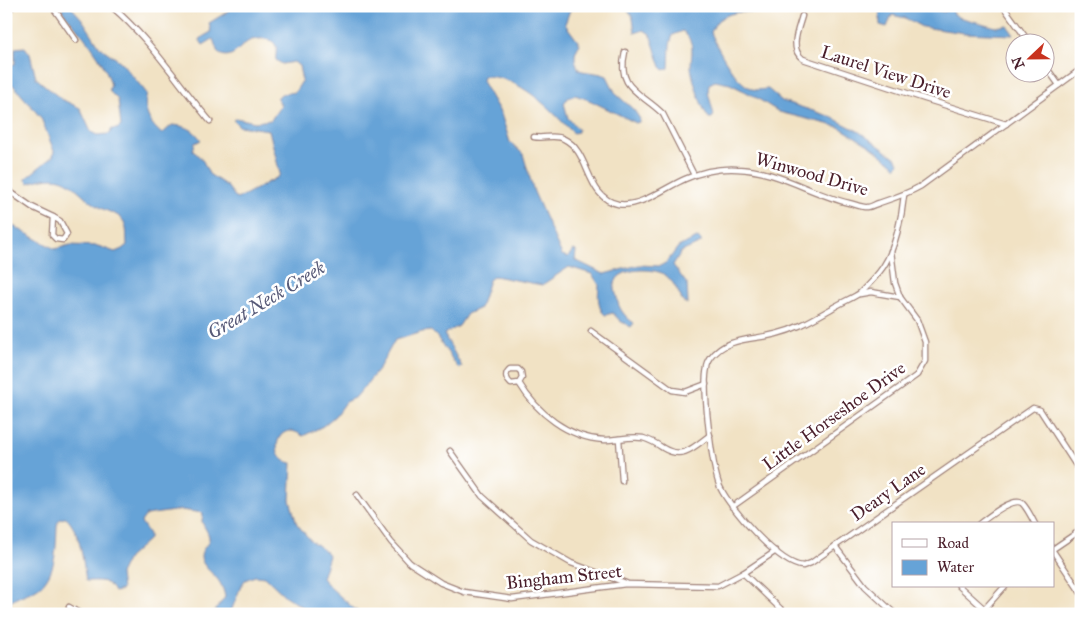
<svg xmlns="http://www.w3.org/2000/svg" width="1087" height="620" viewBox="0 0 1087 620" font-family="'IM FELL Great Primer',serif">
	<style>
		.water { fill: #66a3d7; stroke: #586181 }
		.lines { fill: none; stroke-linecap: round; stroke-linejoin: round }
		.minor-casing { stroke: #9e8078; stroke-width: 7 }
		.minor { stroke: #fff; stroke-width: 4.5 }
		.labels { text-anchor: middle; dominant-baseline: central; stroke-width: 5; stroke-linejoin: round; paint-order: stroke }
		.street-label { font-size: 18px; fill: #4a1f2b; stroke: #fff }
		.water-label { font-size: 19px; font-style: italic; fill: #575a78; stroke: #fff }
	</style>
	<rect width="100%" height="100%" fill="#fff"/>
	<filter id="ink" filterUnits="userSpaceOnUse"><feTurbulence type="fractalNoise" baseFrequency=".02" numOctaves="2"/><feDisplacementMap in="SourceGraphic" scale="10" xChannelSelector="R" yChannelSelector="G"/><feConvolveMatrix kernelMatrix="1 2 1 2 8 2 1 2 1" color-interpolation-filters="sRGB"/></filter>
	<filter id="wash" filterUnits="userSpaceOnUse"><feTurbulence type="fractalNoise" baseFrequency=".0096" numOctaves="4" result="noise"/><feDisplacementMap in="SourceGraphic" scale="20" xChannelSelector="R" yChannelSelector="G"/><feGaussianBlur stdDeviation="1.12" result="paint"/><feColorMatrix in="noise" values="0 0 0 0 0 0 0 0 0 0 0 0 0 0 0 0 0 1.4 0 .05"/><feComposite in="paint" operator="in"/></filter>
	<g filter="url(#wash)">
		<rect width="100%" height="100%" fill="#f1e2c4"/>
		<g class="water">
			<path d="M65,6H70L82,19L100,47L121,62L145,91L147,94C142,110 150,124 162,134L172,125C185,126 193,128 201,140L195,143L193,150L203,161L209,174L227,186L237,199L278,177L280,174L269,130L239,126L233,120L236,118L255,122L271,120L281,105L277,98L281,94L295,92L302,81L299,66L294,62L282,64L276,60C275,55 278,49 275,44C271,37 256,38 249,41C238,47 232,62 218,53L213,39L203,45L199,39L211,32L209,23L227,12L230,6H579L570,10L565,24L580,44C573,54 574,59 579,70C588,73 598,72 607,76L616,94L634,110L640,119L639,122L636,123L589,100L575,95L568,98L564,103L568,118L578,129V132L573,133C549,108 520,76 483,76L482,81L501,114L510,142L523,154L534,192L562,255L568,257L573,250L576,251L575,260L604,274L639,265L660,266L667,262L678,247L697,238L701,240V243L681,252L673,265L687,284L688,303L687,304L683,302C679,293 673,280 664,274C653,268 619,267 615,283C614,287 616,294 617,298C618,308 625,317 634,323L631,327L620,321L613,313L605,315C597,308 598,295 599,285L592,274L569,267L542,285L494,276L489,280L480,308L467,314L459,326L444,334L462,367L459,369L437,337L431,331L422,332L395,340L378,370L356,397L345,402L335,416L323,426L303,436C277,417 266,459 292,463L290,500L297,524L311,541L325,551L329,556L322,578L331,588L360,614H314L285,596L265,577L255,576L245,580L241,586L230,614H213L225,597C221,575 209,575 202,561C198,551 207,547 209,540C210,533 203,527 202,521C202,519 203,516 203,513L181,510L146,515L141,522L149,534V539L128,558L120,574L122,590L114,592C107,579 101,581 86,581C83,562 81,532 66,518C60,518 58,520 57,526C56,546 57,574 38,588C28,595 9,597 6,609V222L55,249L70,245L98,246L115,252L122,249L127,245C126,236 128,226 122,219C116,213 108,212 101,208C70,190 71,168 29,183L25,179L53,156L54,151L41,118L13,85L10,86L6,84V65L15,64V48L25,47L30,54L36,78L61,99L80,108L91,132L97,135L109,134L112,129H117L121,126L118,100L110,92L109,88L111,86C106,60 79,31 62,11V8Z"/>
			<path d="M615,6H769L770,10L765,13C751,11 733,10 720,19C716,21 713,28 711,32C717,48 737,87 756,90C759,90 764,89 768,89L782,101L829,116L858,131L896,158L899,162L897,167L870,146L839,127L779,112L752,95L730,84L715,81L709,84L708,92L714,115L712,118H709C702,110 692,78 691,67C691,51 696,44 683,31L673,35L670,44L669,68L664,70L661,67L650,34L644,30L635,33C633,18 634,8 615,6Z"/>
			<polygon points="879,6 921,6 944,12 952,6 954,8 953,13 958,17 996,27 1007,25 1014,35 965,33 922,27 905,18 892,15 887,27 880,25"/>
		</g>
	</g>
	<g filter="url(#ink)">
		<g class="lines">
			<g class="minor-casing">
				<g id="minor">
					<polyline points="52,6 76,40"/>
					<path d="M111,6C150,39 177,82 210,121"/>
					<polyline points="1003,6 1029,42"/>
					<polyline points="6,12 13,6"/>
					<path d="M802,16C798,30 789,49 803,59L925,99L1006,124"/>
					<path d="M625,52C616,89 641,92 663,114L694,175"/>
					<polyline points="1044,64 1059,85"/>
					<path d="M534,137C544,139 555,134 564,139C591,152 585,197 618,204C640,208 666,187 685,179C701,172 719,168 737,169C777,170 811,194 849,203C855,204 862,208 868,207C871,207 875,204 879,203C894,198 907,194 921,186L1081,69"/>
					<polyline points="6,189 32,207 53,217"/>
					<path d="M904,195C902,217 895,249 883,267C877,276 868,285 860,293C855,297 838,304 831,309C813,319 797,329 776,334C754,340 726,337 711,358C709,361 707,364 707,368C702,388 712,468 720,487C730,509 780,565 803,566L811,563L1033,408L1040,410L1081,473"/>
					<polygon points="53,217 60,221 67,234 63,240 56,239 52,235"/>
					<polyline points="860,294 871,292 900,297"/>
					<polyline points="591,331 672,390 685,392 706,384"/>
					<path d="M519,383L522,378L521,372L518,369H510C504,374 506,379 511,384L519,383C537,413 568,438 604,440C617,440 630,436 643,438C650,440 657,444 663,448C683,460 694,447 710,435"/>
					<polyline points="619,439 622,481"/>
					<polyline points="450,451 482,496 531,540 571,563 626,583"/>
					<polyline points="357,495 391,542 410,563 441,583 464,592 512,599 626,584 718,586 743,573 776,551"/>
					<polyline points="732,507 917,375 925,361 925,342 917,320 900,297 895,283 891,251"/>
					<path d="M979,524C987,518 1012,497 1022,503C1027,508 1032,518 1035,524"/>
					<polyline points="835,546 865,586 895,614"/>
					<polyline points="1053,549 1081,530"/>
					<polyline points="1053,551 1081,593"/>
					<polyline points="743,573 786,614"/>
					<polyline points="959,586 990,614"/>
					<polyline points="69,607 81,614"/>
					<polyline points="980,614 1005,586"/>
				</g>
			</g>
			<use href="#minor" class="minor"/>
		</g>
	</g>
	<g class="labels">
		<g class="street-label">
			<text transform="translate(886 72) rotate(18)">Laurel View Drive</text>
			<text transform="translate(812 174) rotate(16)">Winwood Drive</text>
			<text transform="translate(834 416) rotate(-36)">Little Horseshoe Drive</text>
			<text transform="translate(888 492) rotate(-35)">Deary Lane</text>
			<text transform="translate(564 577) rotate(-6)">Bingham Street</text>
		</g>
		<g class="water-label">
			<text transform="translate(266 300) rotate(-31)">Great Neck Creek</text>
		</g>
	</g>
	<rect width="1087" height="620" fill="none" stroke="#fff" stroke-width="25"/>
	<rect x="892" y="522" width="162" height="65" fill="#ffffff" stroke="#b7a5aa"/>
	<rect x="902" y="539" width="25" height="8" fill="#ffffff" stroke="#b7a5aa"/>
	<text x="937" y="548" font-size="15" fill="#4a1f2b">Road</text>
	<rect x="902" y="560" width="25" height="15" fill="#66a3d7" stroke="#b7a5aa"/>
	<text x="937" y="572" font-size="15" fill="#4a1f2b">Water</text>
	<g transform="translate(1030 58) rotate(248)"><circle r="24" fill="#ffffff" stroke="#b7a5aa"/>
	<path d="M0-4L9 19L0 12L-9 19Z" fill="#c8321e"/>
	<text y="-8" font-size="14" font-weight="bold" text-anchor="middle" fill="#4a1f2b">N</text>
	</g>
</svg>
